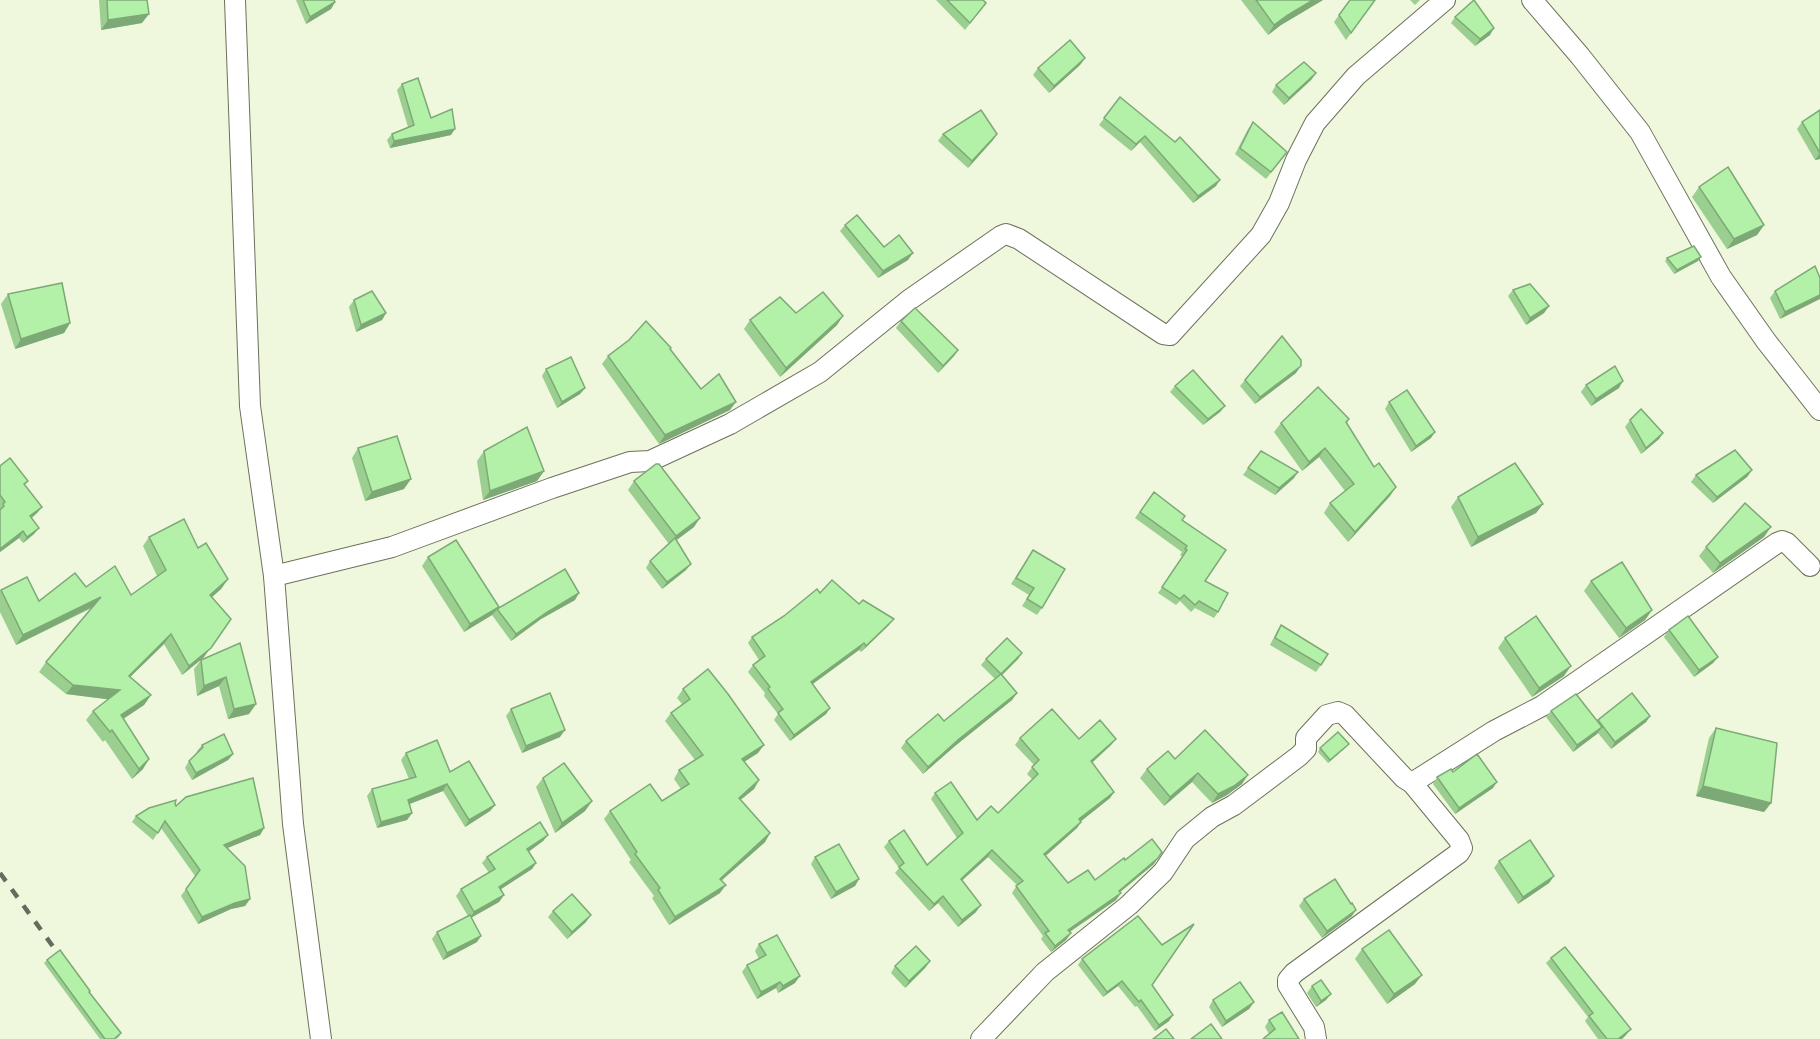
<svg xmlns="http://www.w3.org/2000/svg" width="1820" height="1039" viewBox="0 0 1820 1039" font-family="'Space Grotesk',sans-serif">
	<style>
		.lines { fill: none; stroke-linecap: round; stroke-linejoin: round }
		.street-casing { stroke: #6c725c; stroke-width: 22 }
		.street { stroke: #fff; stroke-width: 20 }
		.rail { stroke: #676b5d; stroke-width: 4.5; stroke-dasharray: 10 10; stroke-linecap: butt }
		.wall { fill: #9acf90 }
		.shaded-wall { fill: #7da976 }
		.building { fill: #b3f1a8; stroke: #7da976; stroke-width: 1.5 }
	</style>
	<rect width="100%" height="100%" fill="#eff7dd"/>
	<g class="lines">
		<g class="street-casing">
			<g id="street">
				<polyline points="235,0 250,406 274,576 293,824 321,1039"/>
				<polyline points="1532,0 1580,56 1640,132 1721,277 1766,341 1820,410"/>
				<polyline points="274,576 392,547 552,488 630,462 650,461 730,424 820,372 909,300 1001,236 1006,234 1019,239 1163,334 1170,335 1261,235 1279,203 1296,160 1315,123 1356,76 1445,0"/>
				<polyline points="981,1039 1045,972 1129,905 1163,872 1185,839 1212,817 1234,805 1299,756 1306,749 1306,738 1327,715 1338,712 1345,715 1404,778 1412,783 1494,731 1542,706 1777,543 1782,541 1787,543 1810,566"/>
				<polyline points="1316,1039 1314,1027 1288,985 1288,980 1294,973 1459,853 1462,848 1459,840 1412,783"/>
			</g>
		</g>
		<use href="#street" class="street"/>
		<polyline class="rail" points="0,873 67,966"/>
	</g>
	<g class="wall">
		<polygon points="99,0 147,0 142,23 101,30"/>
		<polygon points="296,0 334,0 335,2 331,9 306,24"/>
		<polygon points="936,0 983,0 981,9 965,30"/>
		<polygon points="1241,0 1323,0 1281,25 1268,35"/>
		<polygon points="1350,0 1375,0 1346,40 1334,22"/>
		<polygon points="1410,0 1420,0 1415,5"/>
		<polygon points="1455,17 1490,35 1475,46 1451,23"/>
		<polygon points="1085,58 1080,65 1049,93 1033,75 1038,68"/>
		<polygon points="1316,73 1311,80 1284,105 1272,92 1276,85"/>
		<polygon points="402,84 431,118 451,135 390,148 387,140 392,134 408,127 397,90"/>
		<polygon points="1120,97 1216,186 1193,203 1140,142 1131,151 1099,125"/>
		<polygon points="1820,110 1820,159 1815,160 1797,129 1802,122"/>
		<polygon points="1253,122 1282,159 1266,179 1235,154 1248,129"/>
		<polygon points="943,134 997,134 993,140 968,168 938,141"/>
		<polygon points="1699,187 1764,225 1757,235 1727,249 1692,197"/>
		<polygon points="845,225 884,247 908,260 878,278 840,231"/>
		<polygon points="1667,258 1698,261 1674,274 1665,261"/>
		<polygon points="1820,278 1780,319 1770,298 1775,291"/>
		<polygon points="1513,290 1549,306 1544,313 1526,325 1508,296"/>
		<polygon points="8,294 70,323 64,333 15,349 1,304"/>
		<polygon points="354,300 386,313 382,320 356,332 349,307"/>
		<polygon points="796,313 837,325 780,377 744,329 750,320"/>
		<polygon points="901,321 958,350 954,356 938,373 896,328"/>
		<polygon points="670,349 701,389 730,410 659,444 602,364 608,356"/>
		<polygon points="546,369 585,388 580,394 557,408 542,376"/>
		<polygon points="1296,373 1255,404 1240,386 1245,380"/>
		<polygon points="1586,385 1619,388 1591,406 1581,392"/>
		<polygon points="1175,386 1225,406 1220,412 1203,425 1170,392"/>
		<polygon points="1389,402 1431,438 1411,452 1385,409"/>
		<polygon points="1349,419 1347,423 1390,496 1348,542 1324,513 1330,503 1345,491 1319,457 1302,471 1274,432 1281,423"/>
		<polygon points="1630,420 1663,433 1659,439 1641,454 1625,427"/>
		<polygon points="358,448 404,489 365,501 352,458"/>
		<polygon points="484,451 544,471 537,481 483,500 477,461"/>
		<polygon points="0,466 28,481 25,485 42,507 37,513 32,518 34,534 23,543 19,538 0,552"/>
		<polygon points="1248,468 1294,478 1275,495 1243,475"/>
		<polygon points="1752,470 1747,477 1713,503 1691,482 1696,475"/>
		<polygon points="634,481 694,527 676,540 686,570 662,589 646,568 650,561 669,544 628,490"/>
		<polygon points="1154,492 1182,520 1205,581 1218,612 1214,618 1195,608 1191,612 1180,601 1176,605 1158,593 1183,557 1180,555 1182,552 1135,518"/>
		<polygon points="1458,497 1543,504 1536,513 1471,547 1451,507"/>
		<polygon points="149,537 198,548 228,579 221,589 212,597 204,657 201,660 240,643 256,704 249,714 228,719 219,686 197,696 194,669 201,660 182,675 164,644 130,677 151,695 144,705 123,719 143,769 132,779 105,740 103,742 86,720 93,711 108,699 66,694 39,672 46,662 92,608 16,645 0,612 0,591 1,590 39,601 131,595 157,576 143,546"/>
		<polygon points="1764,537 1713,573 1699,556 1706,547"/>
		<polygon points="1033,550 1042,608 1037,615 1022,606 1029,595 1011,584"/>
		<polygon points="428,557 497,609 575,600 541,619 511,641 492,615 464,632 422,566"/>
		<polygon points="1591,581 1652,610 1645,620 1619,638 1584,591"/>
		<polygon points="820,593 859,604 889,625 861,652 859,650 813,684 830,708 826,714 790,741 774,720 778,714 764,696 765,693 748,672 753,665 759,660 748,643 752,637"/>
		<polygon points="1281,625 1321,665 1316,672 1270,645 1277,631"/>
		<polygon points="1669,630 1718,657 1713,663 1694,677 1664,637"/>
		<polygon points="1505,638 1564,676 1532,697 1498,648"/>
		<polygon points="1022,653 1018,659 1002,675 1017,693 1012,700 955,746 923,774 901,748 906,741 944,721 995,679 981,665 986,659"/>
		<polygon points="683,689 758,753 744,762 759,780 754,789 740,800 770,833 765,842 721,881 720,893 669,925 652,898 654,896 629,862 631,860 604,819 610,811 662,801 681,789 674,779 679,770 695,760 665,721 671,713 682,704 677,698"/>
		<polygon points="1632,693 1650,716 1646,722 1611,749 1598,733 1573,752 1546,717 1551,711 1597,721"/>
		<polygon points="511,709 560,737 522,753 506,716"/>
		<polygon points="1716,728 1771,803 1764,812 1696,796 1709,738"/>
		<polygon points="1020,738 1116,739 1111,745 1092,763 1114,792 1110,798 1081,821 1077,828 1045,856 1068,883 1095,880 1125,860 1154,864 1120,892 1121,893 1116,900 1070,932 1071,933 1066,940 1051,952 1041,939 1043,936 1012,893 1017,885 988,857 962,880 976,912 958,927 938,903 929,911 895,873 899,868 884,847 889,841 927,865 957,838 931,799 935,793 977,820 998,813 1032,779 1027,774 1034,765 1015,745"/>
		<polygon points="202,745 233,754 228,760 192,780 185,768 189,761 198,753 197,751"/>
		<polygon points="1346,747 1328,763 1318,752 1320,748"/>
		<polygon points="406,753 450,772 495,805 490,811 465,827 443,791 410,804 412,813 407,820 377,828 367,796 372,789 409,779 401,760"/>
		<polygon points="1175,759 1242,784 1227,795 1212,803 1192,782 1164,806 1140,778 1147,769"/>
		<polygon points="1453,772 1493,788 1455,814 1433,784 1437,777"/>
		<polygon points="543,778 592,801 585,811 555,833 536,787"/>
		<polygon points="175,804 176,806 264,828 260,835 227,848 250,899 245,906 231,909 198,924 181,896 195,876 161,828 153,840 132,822 136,816"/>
		<polygon points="548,835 543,841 529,851 536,863 532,869 501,889 504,895 499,902 472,917 477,942 443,960 432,939 437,932 468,916 456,896 461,889 489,873 482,863 487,857"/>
		<polygon points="815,857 859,879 855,886 831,899 811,864"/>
		<polygon points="1499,861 1554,876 1549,883 1518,904 1494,868"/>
		<polygon points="1304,899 1352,916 1322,938 1299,906"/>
		<polygon points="553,911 586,922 567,939 548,917"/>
		<polygon points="759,944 795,983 778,993 776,988 757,999 742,972 747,965 759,959 755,951"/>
		<polygon points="1362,949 1415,984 1387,1004 1355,959"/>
		<polygon points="1551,958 1626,1035 1622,1039 1598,1039 1585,1021 1588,1017 1546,963"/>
		<polygon points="1082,959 1152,985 1173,1015 1169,1021 1155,1031 1137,1006 1135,1007 1118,986 1103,997 1078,965"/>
		<polygon points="47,960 90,991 89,993 121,1033 119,1037 116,1039 100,1039 44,963"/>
		<polygon points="930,961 925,968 905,988 891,973 895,966"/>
		<polygon points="1312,986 1326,1000 1316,1007 1307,993"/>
		<polygon points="1213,1000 1254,1002 1249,1009 1222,1027 1209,1007"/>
		<polygon points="1269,1020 1299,1039 1269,1034 1265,1027"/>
	</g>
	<g class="shaded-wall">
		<polygon points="1313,0 1323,0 1281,25 1268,35 1274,25 1288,15"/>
		<polygon points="335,2 331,9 306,24 310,17"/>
		<polygon points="149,14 142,23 101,30 108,20"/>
		<polygon points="1494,28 1490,35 1475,46 1480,39"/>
		<polygon points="1085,58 1080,65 1049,93 1054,86"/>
		<polygon points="1316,73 1311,80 1284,105 1289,98"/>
		<polygon points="455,129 451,135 390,148 394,141"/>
		<polygon points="997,134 993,140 968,168 972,161"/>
		<polygon points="1145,136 1140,142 1131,151 1136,144"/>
		<polygon points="1820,153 1820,159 1815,160"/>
		<polygon points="1220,180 1216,186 1193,203 1198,196"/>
		<polygon points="1764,225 1757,235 1727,249 1734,239"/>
		<polygon points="913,253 908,260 878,278 883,271"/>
		<polygon points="1701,257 1698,261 1674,274 1677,270"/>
		<polygon points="1820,295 1820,299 1780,319 1785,312"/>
		<polygon points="1549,306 1544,313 1526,325 1530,318"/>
		<polygon points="386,313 382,320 356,332 361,325"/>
		<polygon points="843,316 837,325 780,377 786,368"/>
		<polygon points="70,323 64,333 15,349 21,339"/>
		<polygon points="958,350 954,356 938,373 943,366"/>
		<polygon points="1301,366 1296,373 1255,404 1260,397"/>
		<polygon points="1623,381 1619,388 1591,406 1596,399"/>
		<polygon points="585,388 580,394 557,408 562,402"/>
		<polygon points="736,402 730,410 659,444 665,435"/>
		<polygon points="1225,406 1220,412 1203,425 1208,419"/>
		<polygon points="1435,432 1431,438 1411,452 1416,446"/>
		<polygon points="1663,433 1659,439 1641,454 1646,448"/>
		<polygon points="1325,448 1319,457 1302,471 1309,462"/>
		<polygon points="1752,470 1747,477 1713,503 1717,497"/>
		<polygon points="544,471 537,481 483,500 490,491"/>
		<polygon points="1298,472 1294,478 1275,495 1279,488"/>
		<polygon points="411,479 404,489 365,501 372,492"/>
		<polygon points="1396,487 1390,496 1348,542 1355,532"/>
		<polygon points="1543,504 1536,513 1471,547 1478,537"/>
		<polygon points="42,507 37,513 25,523 30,516"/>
		<polygon points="700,518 694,527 670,545 676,536"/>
		<polygon points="1771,527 1764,537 1713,573 1720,563"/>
		<polygon points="39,528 34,534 23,543 27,537"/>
		<polygon points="23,531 19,538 0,552 0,549"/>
		<polygon points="691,564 686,570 662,589 667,582"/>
		<polygon points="228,579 221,589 203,605 210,595"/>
		<polygon points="579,593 575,600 541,619 511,641 516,634 546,613"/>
		<polygon points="101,597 94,606 16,645 23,635"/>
		<polygon points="499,607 492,615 464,632 470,624"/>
		<polygon points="1652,610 1645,620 1619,638 1626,628"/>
		<polygon points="231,619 204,657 182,675 189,666"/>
		<polygon points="894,619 889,625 861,652 866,646"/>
		<polygon points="171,634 164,644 122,685 129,676"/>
		<polygon points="864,643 859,650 807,688 811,682"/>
		<polygon points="1022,653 1018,659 997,680 1001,674"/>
		<polygon points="1718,657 1713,663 1694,677 1699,670"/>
		<polygon points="1571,666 1564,676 1532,697 1539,688"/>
		<polygon points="226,677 219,686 197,696 204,686"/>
		<polygon points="73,685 120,690 113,700 66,694"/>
		<polygon points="1017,693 1012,700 955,746 923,774 928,767 959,739"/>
		<polygon points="151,695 144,705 114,725 121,715"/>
		<polygon points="256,704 249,714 228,719 234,709"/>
		<polygon points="830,708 826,714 790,741 794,735"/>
		<polygon points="1650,716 1646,722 1611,749 1615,742"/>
		<polygon points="1602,727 1597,734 1573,752 1577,745"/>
		<polygon points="565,730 560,737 522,753 526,746"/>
		<polygon points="1116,739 1111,745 1086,768 1091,761"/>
		<polygon points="1349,744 1346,747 1328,763 1330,760"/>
		<polygon points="764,745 758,753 736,767 742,759"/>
		<polygon points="233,754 228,760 192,780 196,773"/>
		<polygon points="149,759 143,769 132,779 139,769"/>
		<polygon points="1198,773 1192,782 1164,806 1170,797"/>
		<polygon points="1248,775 1242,784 1227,795 1212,803 1218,794"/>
		<polygon points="759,780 754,789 733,806 739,798"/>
		<polygon points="1497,782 1493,788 1455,814 1459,808"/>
		<polygon points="447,784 443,791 404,806 408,800"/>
		<polygon points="1703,786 1771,803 1764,812 1696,796"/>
		<polygon points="1114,792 1110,798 1075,826 1079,819"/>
		<polygon points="592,801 585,811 555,833 562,823"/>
		<polygon points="495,805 490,811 465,827 469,820"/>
		<polygon points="412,813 407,820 377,828 381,822"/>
		<polygon points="1081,822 1077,828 1040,861 1044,854"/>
		<polygon points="264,828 260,835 220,851 224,845"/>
		<polygon points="770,833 765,842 714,887 720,879"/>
		<polygon points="548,835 543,841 523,856 527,849"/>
		<polygon points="992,850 988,857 957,885 961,879"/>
		<polygon points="1158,858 1154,864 1114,897 1119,891"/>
		<polygon points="536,863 532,869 495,893 499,887"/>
		<polygon points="1554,876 1549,883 1518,904 1523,897"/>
		<polygon points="859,879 855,886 831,899 836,892"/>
		<polygon points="726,885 720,893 669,925 675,917"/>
		<polygon points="1121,893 1116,900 1063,936 1068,930"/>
		<polygon points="504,895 499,902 469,919 474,912"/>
		<polygon points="943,896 938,903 929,911 934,904"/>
		<polygon points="250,899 245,906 231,909 198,924 202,917 235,903"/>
		<polygon points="981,905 976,912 958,927 962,920"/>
		<polygon points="1356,910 1352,916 1322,938 1327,931"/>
		<polygon points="591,915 586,922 567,939 572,932"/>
		<polygon points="1071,933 1066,940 1051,952 1055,946"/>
		<polygon points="481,936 477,942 443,960 447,953"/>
		<polygon points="930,961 925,968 905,988 909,981"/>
		<polygon points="1422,975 1415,984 1387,1004 1394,994"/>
		<polygon points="800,976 795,983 778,993 783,986"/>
		<polygon points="1122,981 1118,986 1103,997 1107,992"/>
		<polygon points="780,982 776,988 757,999 761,992"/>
		<polygon points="1331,994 1326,1000 1316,1007 1321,1001"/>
		<polygon points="1254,1002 1249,1009 1222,1027 1226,1021"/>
		<polygon points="1173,1015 1169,1021 1155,1031 1159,1025"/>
		<polygon points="1631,1029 1626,1035 1622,1039 1618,1039"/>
	</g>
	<g class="building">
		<polygon points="107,0 147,0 149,14 108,20"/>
		<polygon points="303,0 334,0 335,2 310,17"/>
		<polygon points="947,0 983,0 986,3 970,23"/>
		<polygon points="1256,0 1313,0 1288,15 1274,25"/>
		<polygon points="1350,0 1375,0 1351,33 1339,15"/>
		<polygon points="1474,0 1494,28 1480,39 1455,17"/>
		<polygon points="1070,40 1085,58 1054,86 1038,68"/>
		<polygon points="1304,62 1316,73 1289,98 1276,85"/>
		<polygon points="418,78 431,118 452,109 455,129 394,141 392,134 414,125 402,84"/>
		<polygon points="1120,97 1175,142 1180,137 1220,180 1198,196 1145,136 1136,144 1104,118"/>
		<polygon points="981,110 997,134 972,161 943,134"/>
		<polygon points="1820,110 1820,153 1802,122"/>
		<polygon points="1253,122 1287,152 1271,172 1240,148"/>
		<polygon points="1728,167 1764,225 1734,239 1699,187"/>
		<polygon points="857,215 884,247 899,235 913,253 883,271 845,225"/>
		<polygon points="1694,246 1701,257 1677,270 1667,258"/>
		<polygon points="1815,266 1820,278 1820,295 1785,312 1775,291"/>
		<polygon points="62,283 70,323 21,339 8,294"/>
		<polygon points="1530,284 1549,306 1530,318 1513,290"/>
		<polygon points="372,291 386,313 361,325 354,300"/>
		<polygon points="823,292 843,316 786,368 750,320 780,297 796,313"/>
		<polygon points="915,308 958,350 943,366 901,321"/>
		<polygon points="646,321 671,348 670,349 701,389 719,374 736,402 665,435 608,356 629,340"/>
		<polygon points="1282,336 1301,360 1301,366 1260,397 1245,380"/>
		<polygon points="571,357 585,388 562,402 546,369"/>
		<polygon points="1615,366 1623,381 1596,399 1586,385"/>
		<polygon points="1193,370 1225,406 1208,419 1175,386"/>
		<polygon points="1318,387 1349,419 1346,422 1374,467 1379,463 1396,487 1355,532 1330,503 1354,484 1325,448 1309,462 1281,423"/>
		<polygon points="1407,390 1435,432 1416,446 1389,402"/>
		<polygon points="1641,409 1663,433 1646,448 1630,420"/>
		<polygon points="527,427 544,471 490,491 484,451"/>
		<polygon points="397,436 411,479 372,492 358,448"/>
		<polygon points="1735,450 1752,470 1717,497 1696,475"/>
		<polygon points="1261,451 1298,472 1279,488 1248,468"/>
		<polygon points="10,458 28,481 24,484 42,507 30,516 39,528 27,537 23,531 0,549 0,510 4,506 3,504 5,502 0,495 0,466"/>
		<polygon points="1515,463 1543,504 1478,537 1458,497"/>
		<polygon points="656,464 659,464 700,518 676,536 634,481"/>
		<polygon points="1154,492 1185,516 1182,520 1226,550 1205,581 1228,593 1218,612 1199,601 1195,605 1184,595 1180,599 1162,587 1187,550 1185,549 1187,546 1140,512"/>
		<polygon points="1745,503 1771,527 1720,563 1706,547"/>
		<polygon points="184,519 198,548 206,543 228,579 210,595 231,619 211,648 189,666 171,634 129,676 151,695 121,715 149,759 139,769 112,730 110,732 93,711 120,690 73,685 46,662 101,597 23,635 1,590 27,577 39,601 75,573 86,587 115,566 131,595 166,570 149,537"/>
		<polygon points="675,538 691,564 667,582 650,561"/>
		<polygon points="456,540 499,607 470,624 428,557"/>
		<polygon points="1033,550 1065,569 1042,608 1027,599 1034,588 1016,578"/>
		<polygon points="1622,562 1652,610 1626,628 1591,581"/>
		<polygon points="565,569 579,593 546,613 516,634 497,609"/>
		<polygon points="832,580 859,604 863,600 894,619 866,646 864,643 811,682 830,708 794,735 778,713 783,709 768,689 770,687 753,665 765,656 752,637 784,616 817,589 820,593"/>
		<polygon points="1536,616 1571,666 1539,688 1505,638"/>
		<polygon points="1688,616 1718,657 1699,670 1669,630"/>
		<polygon points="1281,625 1328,654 1321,665 1275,638"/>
		<polygon points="1007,638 1022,653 1001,674 986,659"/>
		<polygon points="240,643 256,704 234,709 226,677 204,686 201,660"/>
		<polygon points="708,669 728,694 764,745 742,759 759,780 739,798 770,833 720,879 726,885 675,917 658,890 660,888 635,854 637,852 610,811 650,784 662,801 689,784 679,770 703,755 671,713 690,699 683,689"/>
		<polygon points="1001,674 1017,693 959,739 928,767 906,741 938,714 944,721"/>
		<polygon points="550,693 565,730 526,746 511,709"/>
		<polygon points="1632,693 1650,716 1615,742 1598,720"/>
		<polygon points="1576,694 1602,727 1577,745 1551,711"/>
		<polygon points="1052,709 1079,739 1100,720 1116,739 1091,761 1114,792 1079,819 1081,822 1044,854 1068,883 1088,870 1095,880 1124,858 1125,860 1152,839 1162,852 1158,858 1119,891 1121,893 1068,930 1071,933 1055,946 1045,933 1049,931 1016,886 1023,881 992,850 961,879 981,905 962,920 943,896 934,904 899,867 904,863 889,841 904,830 927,865 963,833 935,793 951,782 977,820 991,806 998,813 1038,774 1032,767 1039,760 1020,738"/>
		<polygon points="1716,728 1777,743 1771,803 1703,786"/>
		<polygon points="1205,730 1248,775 1234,786 1218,794 1198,773 1170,797 1147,769 1168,751 1175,759"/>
		<polygon points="1338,732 1349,744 1330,760 1320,748"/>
		<polygon points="224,734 233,754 196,773 189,761 203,747 202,745"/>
		<polygon points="437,740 450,772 469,761 495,805 469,820 447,784 408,800 412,813 381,822 372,789 416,777 406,753"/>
		<polygon points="1477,754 1497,782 1459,808 1437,777 1451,769 1453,772"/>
		<polygon points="564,763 592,801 562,823 543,778"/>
		<polygon points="253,778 264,828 224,845 245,866 250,899 235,903 202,917 186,889 200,870 165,821 158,833 136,816 149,808 176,800 175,804 176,806 186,797"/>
		<polygon points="540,822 548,835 527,849 536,863 499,887 504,895 474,912 461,889 495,869 487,857"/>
		<polygon points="1530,840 1554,876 1523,897 1499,861"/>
		<polygon points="839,844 859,879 836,892 815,857"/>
		<polygon points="1335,879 1351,904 1352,903 1356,910 1327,931 1304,899"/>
		<polygon points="572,894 591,915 572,932 553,911"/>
		<polygon points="470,915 481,936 447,953 437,932"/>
		<polygon points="1138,916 1162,945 1194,924 1152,985 1173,1015 1159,1025 1141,1000 1139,1002 1122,981 1107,992 1082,959"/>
		<polygon points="1389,930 1422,975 1394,994 1362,949"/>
		<polygon points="777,935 800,976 783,986 780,982 761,992 747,965 766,955 759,944"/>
		<polygon points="916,946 930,961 909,981 895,966"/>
		<polygon points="1565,947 1631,1029 1618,1039 1607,1039 1589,1016 1593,1013 1551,958"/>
		<polygon points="60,950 90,991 89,992 121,1033 114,1039 105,1039 47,960"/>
		<polygon points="1321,980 1331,994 1321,1001 1312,986"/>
		<polygon points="1240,982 1254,1002 1226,1021 1213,1000"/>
		<polygon points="1282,1012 1299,1039 1263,1039 1275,1029 1269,1020"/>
		<polygon points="1211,1024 1222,1039 1191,1039"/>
		<polygon points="1166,1029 1174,1039 1153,1039"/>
	</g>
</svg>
